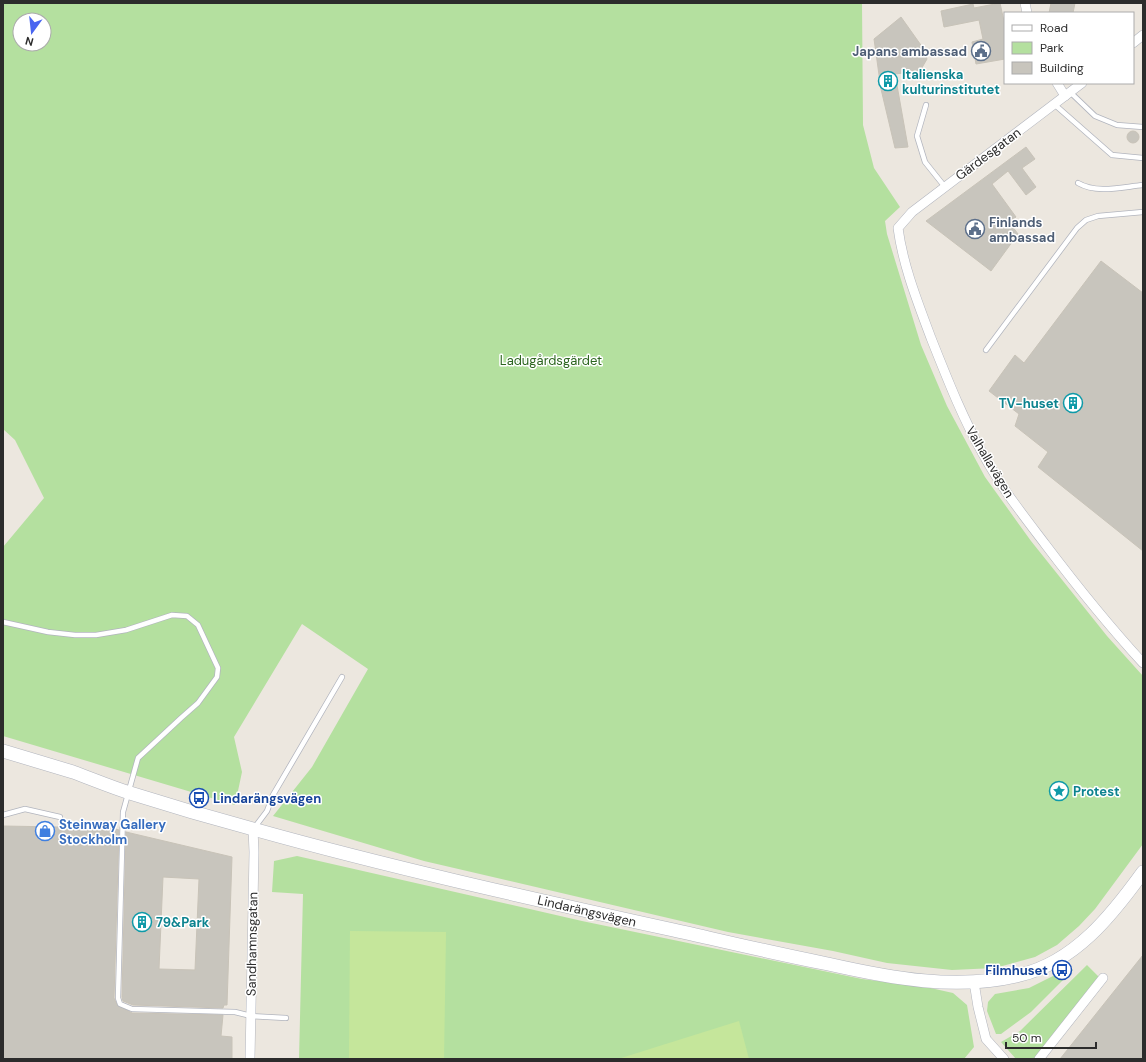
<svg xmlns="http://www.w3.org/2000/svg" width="1146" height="1062" viewBox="0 0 1146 1062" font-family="'DM Sans',sans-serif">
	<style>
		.green { fill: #b4e09f; fill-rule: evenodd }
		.pitch { fill: #c5e69b }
		.building { fill: #c8c5bd; stroke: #c8c3b8; fill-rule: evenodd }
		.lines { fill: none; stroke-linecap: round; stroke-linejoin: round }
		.lane-casing { stroke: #b2b5be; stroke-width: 6 }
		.street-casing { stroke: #b2b5be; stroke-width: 10 }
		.secondary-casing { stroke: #b2b5be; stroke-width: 14 }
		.lane { stroke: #fff; stroke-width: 4.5 }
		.street { stroke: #fff; stroke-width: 9 }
		.secondary { stroke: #fff; stroke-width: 13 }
		.labels { text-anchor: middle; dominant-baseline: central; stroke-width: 3; stroke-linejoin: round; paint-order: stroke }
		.service-label { font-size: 13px; font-weight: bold; fill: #4e5e75; stroke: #fff; text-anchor: end }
		.culture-label { font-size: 13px; font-weight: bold; fill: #0d838f; stroke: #fff; text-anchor: start }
		.street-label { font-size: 13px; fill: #2c2c2c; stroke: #fff }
		.park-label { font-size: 13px; fill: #2d661f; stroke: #fff }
		.transit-label { font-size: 13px; font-weight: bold; fill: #164399; stroke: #fff; text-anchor: start }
		.shop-label { font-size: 13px; font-weight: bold; fill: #366cbe; stroke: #fff; text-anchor: start }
	</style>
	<rect width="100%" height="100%" fill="#ece7df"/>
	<g class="green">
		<path d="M3,3H862L863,125L874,168L900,207L885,221L887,234L921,345L947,406L985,477L1031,541L1107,636L1143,676V844L1095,909L1079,926L1057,945L1035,957L995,968L952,970L887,963L833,951L728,932L424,861L273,816L312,767L368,669L302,624L234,737L242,772L235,805L3,736V547L44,498L15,440L3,429ZM20,20H44V44H20Z"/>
		<polygon points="297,856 582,921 862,979 926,987 953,993 967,1005 974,1047 964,1059 299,1059 303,894 272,892 274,861"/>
		<polygon points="1087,965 1099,977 1034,1059 1016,1059 1001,1042 1020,1031"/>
		<polygon points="1069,968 1073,970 1031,1012 1001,1034 996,1034 987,1011 988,1002 995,994 1029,988"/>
	</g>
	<g class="pitch">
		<polygon points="350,931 446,932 444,1059 349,1059"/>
		<polygon points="739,1021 749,1059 618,1059"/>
	</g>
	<g class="building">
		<polygon points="1000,3 1005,26 1005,59 976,64 972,42 983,39 979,20 944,27 941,11 973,4 974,8"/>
		<polygon points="1051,3 1075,3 1073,13 1049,13"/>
		<polygon points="901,17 923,48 927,59 920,71 895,74 908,147 895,148 881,89 874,39"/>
		<circle cx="1133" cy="137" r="6"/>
		<polygon points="1026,147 1035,159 1022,168 1036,187 1026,195 1008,171 992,184 1016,217 1009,222 1018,234 991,271 926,221"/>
		<polygon points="1101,261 1143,293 1143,551 1038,467 1048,452 1015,426 1019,414 989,391 1015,355 1024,363"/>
		<polygon points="3,826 112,828 119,830 114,998 117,1005 132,1013 223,1015 221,1036 232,1037 232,1059 3,1059"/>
		<path d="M126,832L232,857L227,1005H224L223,1008L133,1005L123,1001L122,997ZM163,877L199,879L195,970L159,969Z"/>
		<polygon points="1143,955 1143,1059 1060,1059"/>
	</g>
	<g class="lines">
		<g class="lane-casing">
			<g id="lane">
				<polyline points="1070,92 1095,116 1117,125 1143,127"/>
				<polyline points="1054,104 1112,155 1143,158"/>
				<polyline points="926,105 917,136 925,162 945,187"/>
				<path d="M1078,183C1097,194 1122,187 1143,185"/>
				<polyline points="986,350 1077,228 1086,220 1098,216 1143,212"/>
				<polyline points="3,622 48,632 75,635 96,635 126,630 172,615 187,616 198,625 218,668 217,677 198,703 181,718 138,758 123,812 118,998 120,1004 132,1009 235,1012 251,1016 286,1018"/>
				<polyline points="3,815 25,809 60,817"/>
				<polyline points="255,827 267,811 273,795 342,677"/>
			</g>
		</g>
		<g class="street-casing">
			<g id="street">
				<polyline points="1025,3 1027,13"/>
				<polyline points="1133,43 1143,35"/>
				<polyline points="1057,83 1065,96"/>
				<path d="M1082,83L912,212L898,228C903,266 918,303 931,338C947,378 962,417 983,454C1000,486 1023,515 1045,544C1076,585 1108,625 1143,663"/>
				<polyline points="974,982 978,1007 986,1039 1004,1059"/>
				<polyline points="250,1059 254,852 253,829"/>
				<polyline points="1039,1059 1103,978"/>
			</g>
		</g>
		<g class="secondary-casing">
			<path id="secondary" d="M3,751C26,758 50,765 73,772C92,779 111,787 130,793C171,806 212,818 253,829C403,871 556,904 709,938C748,947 788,956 828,964C890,978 957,991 1020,975C1075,962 1112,915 1143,872"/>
		</g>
		<use href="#lane" class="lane"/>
		<use href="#street" class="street"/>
		<use href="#secondary" class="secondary"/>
	</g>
	<defs>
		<g id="civic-ring" transform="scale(1)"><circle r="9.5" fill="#fff" stroke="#5c6f8a" stroke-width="1.5"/><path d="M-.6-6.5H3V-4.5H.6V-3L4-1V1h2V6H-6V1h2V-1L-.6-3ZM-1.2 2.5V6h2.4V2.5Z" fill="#5c6f8a"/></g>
		<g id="building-ring" transform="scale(1)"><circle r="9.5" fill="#fff" stroke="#0f9aa8" stroke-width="1.5"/><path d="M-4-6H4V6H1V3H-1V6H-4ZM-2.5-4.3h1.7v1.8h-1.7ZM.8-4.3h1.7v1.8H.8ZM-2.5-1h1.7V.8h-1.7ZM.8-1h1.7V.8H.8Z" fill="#0f9aa8"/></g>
		<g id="sight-ring" transform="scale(1)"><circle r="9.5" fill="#fff" stroke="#0f9aa8" stroke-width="1.5"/><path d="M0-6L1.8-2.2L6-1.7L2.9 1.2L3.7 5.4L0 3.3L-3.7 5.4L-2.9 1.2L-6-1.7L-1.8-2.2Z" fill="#0f9aa8"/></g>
		<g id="bus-ring" transform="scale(1)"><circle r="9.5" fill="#fff" stroke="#1a4fb4" stroke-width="1.5"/><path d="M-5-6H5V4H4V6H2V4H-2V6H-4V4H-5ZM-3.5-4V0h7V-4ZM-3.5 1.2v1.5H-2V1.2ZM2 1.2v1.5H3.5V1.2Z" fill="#1a4fb4"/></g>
		<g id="shop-ring" transform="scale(1)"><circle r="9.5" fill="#fff" stroke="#3f7fe0" stroke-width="1.5"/><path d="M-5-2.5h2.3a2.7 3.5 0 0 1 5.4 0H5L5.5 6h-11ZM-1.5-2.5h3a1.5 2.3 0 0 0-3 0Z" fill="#3f7fe0"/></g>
	</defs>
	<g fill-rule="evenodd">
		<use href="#civic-ring" x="981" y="51"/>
		<use href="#building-ring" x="888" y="81"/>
		<use href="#civic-ring" x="975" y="229"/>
		<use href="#building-ring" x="1073" y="403"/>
		<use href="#sight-ring" x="1059" y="791"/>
		<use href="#bus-ring" x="199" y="798"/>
		<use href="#shop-ring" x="45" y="831"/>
		<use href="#building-ring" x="142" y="922"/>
		<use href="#bus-ring" x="1062" y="970"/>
	</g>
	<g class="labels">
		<g class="service-label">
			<text x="967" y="51">Japans ambassad</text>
			<text x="989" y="222" text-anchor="start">Finlands<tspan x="989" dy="15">ambassad</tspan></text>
		</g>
		<g class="culture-label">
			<text x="902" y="74">Italienska<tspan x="902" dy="15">kulturinstitutet</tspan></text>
			<text x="1059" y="403" text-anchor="end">TV-huset</text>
			<text x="1073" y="791">Protest</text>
			<text x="156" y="922">79&amp;Park</text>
		</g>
		<g class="street-label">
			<text transform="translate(988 154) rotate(-37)">Gärdesgatan</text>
			<text transform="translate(990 462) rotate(59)">Valhallavägen</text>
			<text transform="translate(587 911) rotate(13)">Lindarängsvägen</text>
			<text transform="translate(252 944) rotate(-89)">Sandhamnsgatan</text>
		</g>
		<g class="park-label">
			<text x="551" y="360">Ladugårdsgärdet</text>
		</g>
		<g class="transit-label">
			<text x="213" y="798">Lindarängsvägen</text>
			<text x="1048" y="970" text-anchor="end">Filmhuset</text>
		</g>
		<g class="shop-label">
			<text x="59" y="824">Steinway Gallery<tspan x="59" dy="15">Stockholm</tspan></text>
		</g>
	</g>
	<rect width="1146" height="1062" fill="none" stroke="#2c2c2c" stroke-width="8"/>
	<rect x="1004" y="12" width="130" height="72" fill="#ffffff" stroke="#ababab"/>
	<rect x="1012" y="25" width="20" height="6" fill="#ffffff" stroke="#ababab"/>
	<text x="1040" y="32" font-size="12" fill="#2c2c2c">Road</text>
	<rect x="1012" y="42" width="20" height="12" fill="#b4e09f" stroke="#ababab"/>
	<text x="1040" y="52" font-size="12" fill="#2c2c2c">Park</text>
	<rect x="1012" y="62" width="20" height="12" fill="#c8c5bd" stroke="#ababab"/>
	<text x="1040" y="72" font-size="12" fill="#2c2c2c">Building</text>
	<g transform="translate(32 32) rotate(195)"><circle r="19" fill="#ffffff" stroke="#ababab"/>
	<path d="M0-3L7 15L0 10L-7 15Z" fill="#4965f0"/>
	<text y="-6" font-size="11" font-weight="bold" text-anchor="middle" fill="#2c2c2c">N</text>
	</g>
	<path d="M1006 1042v6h90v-6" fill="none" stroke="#2c2c2c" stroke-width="2"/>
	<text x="1012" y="1042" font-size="12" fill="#2c2c2c" stroke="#ffffff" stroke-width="3" paint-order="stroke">50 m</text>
</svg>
